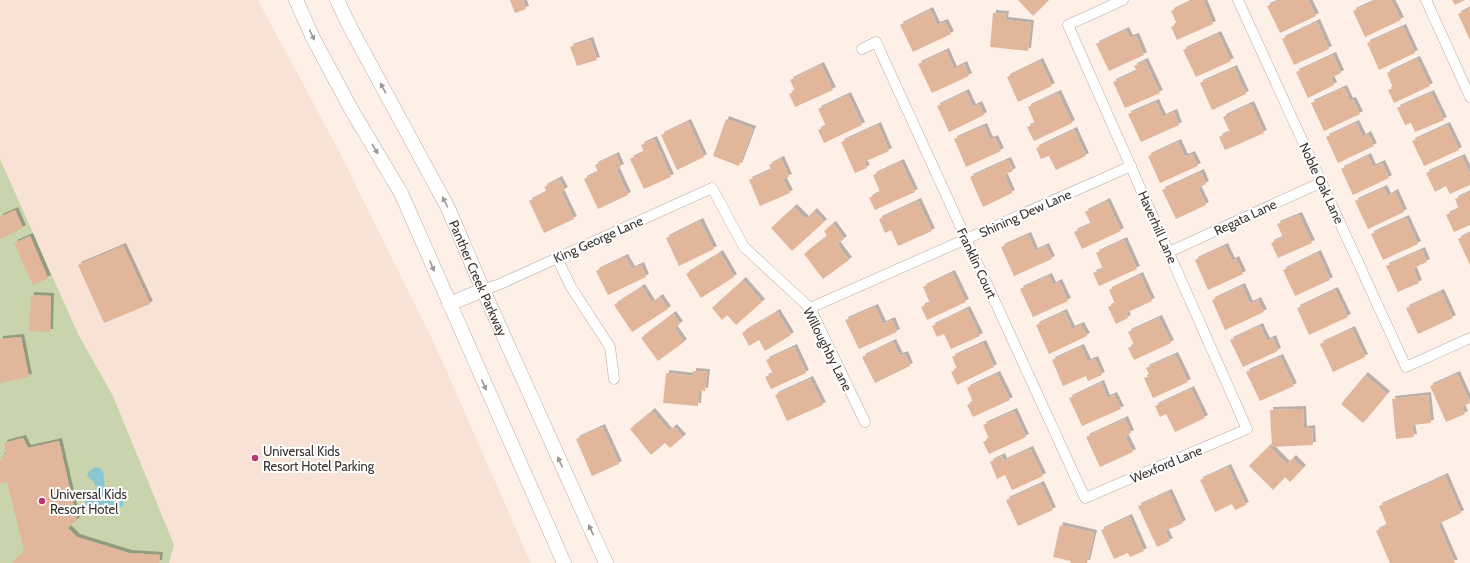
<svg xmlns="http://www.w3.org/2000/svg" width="1470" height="563" viewBox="0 0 1470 563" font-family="Cabin,sans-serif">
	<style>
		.built { fill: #f7e2d5 }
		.green { fill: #c9d4ad }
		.water { fill: #8bc6d3 }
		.building { fill: #e2b69a; filter: url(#shadow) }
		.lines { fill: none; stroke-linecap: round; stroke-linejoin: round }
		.street-casing { stroke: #b8aba2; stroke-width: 11 }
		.secondary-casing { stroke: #b8aba2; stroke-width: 15 }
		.street { stroke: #fff; stroke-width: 10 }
		.secondary { stroke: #fff; stroke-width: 14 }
		.oneway { fill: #9b9896 }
		.poi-dot { fill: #bd346f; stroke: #fff; stroke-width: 1.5 }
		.labels { text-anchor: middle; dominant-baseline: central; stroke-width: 4; stroke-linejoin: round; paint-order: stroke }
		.street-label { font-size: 13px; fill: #37322e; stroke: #fff }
		.poi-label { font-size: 13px; fill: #37322e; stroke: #fff; text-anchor: start }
	</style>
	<defs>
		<filter id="shadow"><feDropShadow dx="3" dy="-3" stdDeviation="0" flood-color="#0004"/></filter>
	</defs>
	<rect width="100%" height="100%" fill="#fef0e7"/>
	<polygon class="built" points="0,0 258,0 339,151 436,347 531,563 0,563"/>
	<polygon class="green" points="0,159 78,334 113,396 174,545 169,563 0,563"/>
	<polygon class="water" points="95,467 100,468 103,471 105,490 111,494 120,493 123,496 123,507 110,506 104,509 103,514 99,516 87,509 85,501 96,488 94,482 87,476 89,471"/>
	<g class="building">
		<polygon points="510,0 523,0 526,9 515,13"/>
		<polygon points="1018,0 1049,0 1033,16"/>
		<polygon points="1194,0 1203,0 1213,24 1177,40 1171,27 1177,24 1171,11"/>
		<polygon points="1281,0 1308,0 1316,16 1280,33 1267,6"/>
		<polygon points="1377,0 1391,0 1401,20 1365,37 1353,11"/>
		<polygon points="1452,0 1465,0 1455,5"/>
		<polygon points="1470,8 1470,40 1458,14"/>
		<polygon points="930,10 937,25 945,22 951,34 913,52 900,25"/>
		<polygon points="993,13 1006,14 1005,20 1031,23 1028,51 990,47"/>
		<polygon points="1317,22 1329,49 1294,65 1282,39"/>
		<polygon points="1403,27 1415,53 1379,70 1367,43"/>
		<polygon points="1126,30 1130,38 1136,36 1144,55 1109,71 1096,44"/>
		<polygon points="1218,34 1231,61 1196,77 1183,50"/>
		<polygon points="590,40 597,60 577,66 570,47"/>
		<polygon points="946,51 954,69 964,64 969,76 932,93 918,64"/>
		<polygon points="1333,55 1341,73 1331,78 1334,85 1308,98 1296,72"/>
		<polygon points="1417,59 1430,86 1394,103 1388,90 1393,88 1387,73"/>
		<polygon points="1040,61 1052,86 1018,102 1007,77"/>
		<polygon points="1145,61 1160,93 1125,108 1113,82 1137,71 1134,66"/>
		<polygon points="821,65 833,90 795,107 789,94 795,91 790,80"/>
		<polygon points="1234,68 1246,94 1212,110 1200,83"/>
		<polygon points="1344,88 1350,101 1353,100 1360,114 1324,131 1311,103"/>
		<polygon points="966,92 973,107 979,104 984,115 949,132 937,106"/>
		<polygon points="1058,93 1072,123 1034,141 1027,127 1035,124 1028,107"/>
		<polygon points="1431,93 1444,120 1415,132 1411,123 1405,125 1397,108"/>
		<polygon points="848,95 862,125 824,143 818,130 826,126 818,109"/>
		<polygon points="1156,102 1163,117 1174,112 1179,125 1141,142 1128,114"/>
		<polygon points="1251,104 1264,133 1225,150 1219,137 1230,132 1223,117"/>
		<polygon points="726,119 753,129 739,166 713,156"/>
		<polygon points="688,122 704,157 677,170 661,135"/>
		<polygon points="1356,123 1363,137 1368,134 1374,146 1338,163 1326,137"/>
		<polygon points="878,125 889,151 864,162 867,168 855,173 841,142"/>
		<polygon points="1447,125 1459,150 1424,166 1412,141"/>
		<polygon points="984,126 990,140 995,138 1001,151 966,167 954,139"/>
		<polygon points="1074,130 1086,156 1056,170 1049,156 1041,159 1036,148"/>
		<polygon points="654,139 671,177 644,189 630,159 644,152 641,145"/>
		<polygon points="1178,142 1185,157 1192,154 1198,166 1160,183 1148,156"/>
		<polygon points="616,155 621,167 616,169 628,195 598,209 584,179 598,172 595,165"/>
		<polygon points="1368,156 1373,167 1382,163 1389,178 1353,195 1341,169"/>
		<polygon points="1462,157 1470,174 1470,185 1450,194 1446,186 1435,192 1426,173"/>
		<polygon points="781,159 789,177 783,179 790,193 760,206 749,180 771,170 769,165"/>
		<polygon points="1008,160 1013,171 1004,175 1012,193 983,207 970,177"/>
		<polygon points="901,162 915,192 875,210 869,198 880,192 873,175"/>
		<polygon points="1201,172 1206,184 1198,188 1206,205 1176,219 1162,190"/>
		<polygon points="559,179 565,190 561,192 574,219 544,233 529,201 547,192 544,187"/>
		<polygon points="1384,188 1388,196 1395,192 1404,212 1368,229 1355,201"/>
		<polygon points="1470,192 1470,225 1454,232 1446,215 1459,209 1455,199"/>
		<polygon points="918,201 932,231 898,246 891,230 885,233 879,219"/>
		<polygon points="1107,201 1121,231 1082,249 1074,232 1091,224 1085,212"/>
		<polygon points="794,207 806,219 814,211 824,222 792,251 771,228"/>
		<polygon points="15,210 23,228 0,239 0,217"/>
		<polygon points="1299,215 1312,243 1278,258 1271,243 1283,237 1277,224"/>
		<polygon points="1406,218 1418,244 1383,260 1371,234"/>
		<polygon points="700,221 714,249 679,266 666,238"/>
		<polygon points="833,224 844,239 837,244 849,260 823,279 804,254 827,236 824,231"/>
		<polygon points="1470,233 1470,265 1458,239"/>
		<polygon points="1028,235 1035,251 1046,246 1052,259 1014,276 1001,247"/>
		<polygon points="30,236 48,278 33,285 14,243"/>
		<polygon points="1124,240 1137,269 1099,286 1093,273 1103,269 1096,253"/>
		<polygon points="123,246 150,304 104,323 78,265"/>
		<polygon points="1225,246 1232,261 1236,259 1243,274 1208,290 1195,260"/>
		<polygon points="1422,250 1427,262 1413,268 1419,283 1398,292 1386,266"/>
		<polygon points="720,253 734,277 701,298 686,274"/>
		<polygon points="1318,253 1330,280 1295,296 1283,270"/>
		<polygon points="625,257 632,269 641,265 646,277 608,295 596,271"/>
		<polygon points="952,273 966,302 927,320 921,307 930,303 923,287"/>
		<polygon points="1140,275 1152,301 1126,313 1128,318 1116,324 1108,307 1115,304 1109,290"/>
		<polygon points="1049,276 1053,285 1059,282 1068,301 1033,317 1020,289"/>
		<polygon points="743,280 762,302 736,325 727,315 722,320 712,308"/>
		<polygon points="1242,286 1250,304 1258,300 1264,312 1225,330 1212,300"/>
		<polygon points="642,287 652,303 660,297 668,309 632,332 614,305"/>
		<polygon points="1335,290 1348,317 1309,335 1297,308"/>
		<polygon points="1441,292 1453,318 1418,334 1406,308"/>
		<polygon points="31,295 51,296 50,332 29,331"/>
		<polygon points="875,307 883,324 892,320 897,332 859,349 845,320"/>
		<polygon points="967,309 980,336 951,349 944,334 937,337 932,326"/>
		<polygon points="777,312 791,335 765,351 759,340 749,346 742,333"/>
		<polygon points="1064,312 1072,329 1081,325 1087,336 1049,354 1036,325"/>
		<polygon points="673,314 680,324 674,328 684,342 658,361 641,338"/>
		<polygon points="1159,318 1171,343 1134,360 1128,348 1134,345 1128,332"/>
		<polygon points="1260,326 1267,341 1273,338 1278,351 1243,367 1230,340"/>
		<polygon points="1352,329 1365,357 1333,372 1320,344"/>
		<polygon points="21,337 29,377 0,383 0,339"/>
		<polygon points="893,342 900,356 905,354 910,366 875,383 862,357"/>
		<polygon points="983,343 994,367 957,385 951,372 957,369 952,357"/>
		<polygon points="794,347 806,373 771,389 765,377 773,374 766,360"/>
		<polygon points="1081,347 1088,362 1095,359 1102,375 1088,381 1086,376 1063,386 1052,360"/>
		<polygon points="1175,355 1188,382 1153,398 1144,378 1150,376 1146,368"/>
		<polygon points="1280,357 1294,386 1260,401 1246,372"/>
		<polygon points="693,371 707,372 705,391 699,390 698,406 663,403 666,373 693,376"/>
		<polygon points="997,374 1010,400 973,417 967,405 973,402 967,388"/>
		<polygon points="1457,374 1470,403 1462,407 1465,414 1446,422 1430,386"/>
		<polygon points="1365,375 1387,394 1363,423 1341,404"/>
		<polygon points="810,379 823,405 787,421 775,395"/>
		<polygon points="1101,383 1107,398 1114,395 1121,409 1082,426 1069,398"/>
		<polygon points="1191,389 1205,418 1175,432 1166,414 1160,417 1155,406"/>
		<polygon points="1428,395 1431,423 1412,425 1414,437 1396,439 1392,399"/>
		<polygon points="1303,409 1304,429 1312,428 1313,445 1272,447 1270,410"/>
		<polygon points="652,411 669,431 674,427 683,437 670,448 665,443 651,455 630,429"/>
		<polygon points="1014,411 1026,437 989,454 983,442 989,439 983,425"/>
		<polygon points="1125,419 1131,433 1125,436 1133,452 1100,467 1086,437"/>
		<polygon points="602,427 619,464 592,476 576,439"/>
		<polygon points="23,438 28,448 59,441 77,520 68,528 77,537 129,553 160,555 159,563 12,563 24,551 7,482 0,484 0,461 2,461 1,456 6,454 4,443"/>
		<polygon points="1269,446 1287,464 1293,458 1303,468 1290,482 1285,477 1273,490 1249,466"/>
		<polygon points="1030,449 1043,476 1012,490 1005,475 997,479 990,462 1002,456 1004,461"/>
		<polygon points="1228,467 1246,505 1235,510 1232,504 1215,512 1200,480"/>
		<polygon points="1445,476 1461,513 1438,524 1455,563 1390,563 1376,531 1387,525 1379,506"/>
		<polygon points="1041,484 1053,510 1018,526 1006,500"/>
		<polygon points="1169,492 1183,523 1165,531 1170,541 1157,547 1138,506"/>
		<polygon points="1129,517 1144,551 1130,557 1128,553 1114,559 1101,530"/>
		<polygon points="1060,525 1094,533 1087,563 1070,563 1071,561 1053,557"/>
	</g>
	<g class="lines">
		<g class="street-casing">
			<g id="street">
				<polyline points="1238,0 1406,367 1470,338"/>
				<polyline points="1426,0 1470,97"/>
				<polyline points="862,49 876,42 1085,498 1247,429 1068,25 1123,0"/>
				<polyline points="1169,252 1322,182"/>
				<polyline points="557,258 571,287 610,347 614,379"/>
				<polyline points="483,290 500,284 712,188 744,247 810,308 865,422"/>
				<polyline points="810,308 1131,166"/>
			</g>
		</g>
		<g class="secondary-casing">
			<g id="secondary">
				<polyline points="296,0 313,38 351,109 401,193 564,563"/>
				<path id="s1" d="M337,0L350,27L448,208L483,290L606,563"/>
				<polyline points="449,304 483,290"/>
			</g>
		</g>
		<use href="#street" class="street"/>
		<use href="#secondary" class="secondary"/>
	</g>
	<defs><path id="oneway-solid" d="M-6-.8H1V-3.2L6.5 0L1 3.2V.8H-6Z"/></defs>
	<g class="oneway">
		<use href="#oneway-solid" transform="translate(312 35) rotate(64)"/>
		<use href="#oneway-solid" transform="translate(383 88) rotate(-119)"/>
		<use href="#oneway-solid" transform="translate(375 149) rotate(59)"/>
		<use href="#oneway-solid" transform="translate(445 202) rotate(-118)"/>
		<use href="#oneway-solid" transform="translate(432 266) rotate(67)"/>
		<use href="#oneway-solid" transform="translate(484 385) rotate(66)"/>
		<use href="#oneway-solid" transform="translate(560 462) rotate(-114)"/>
		<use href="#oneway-solid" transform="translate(591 530) rotate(-115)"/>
	</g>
	<g class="poi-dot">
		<circle cx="255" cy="458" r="4"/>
		<circle cx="42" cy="501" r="4"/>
	</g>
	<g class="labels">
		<g class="street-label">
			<text transform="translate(1322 183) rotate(65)">Noble Oak Lane</text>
			<text transform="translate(1025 213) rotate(-24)">Shining Dew Lane</text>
			<text transform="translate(1245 217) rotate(-25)">Regata Lane</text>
			<text transform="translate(1158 227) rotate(66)">Haverhill Lane</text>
			<text transform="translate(598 239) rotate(-24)">King George Lane</text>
			<text transform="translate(977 263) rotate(65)">Franklin Court</text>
			<text stroke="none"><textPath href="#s1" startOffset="312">Panther Creek Parkway</textPath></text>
			<text transform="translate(828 349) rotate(63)">Willoughby Lane</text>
			<text transform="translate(1166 464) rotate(-23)">Wexford Lane</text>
		</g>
		<g class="poi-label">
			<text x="263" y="451">Universal Kids<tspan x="263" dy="15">Resort Hotel Parking</tspan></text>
			<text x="50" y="494">Universal Kids<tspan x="50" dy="15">Resort Hotel</tspan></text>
		</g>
	</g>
</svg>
